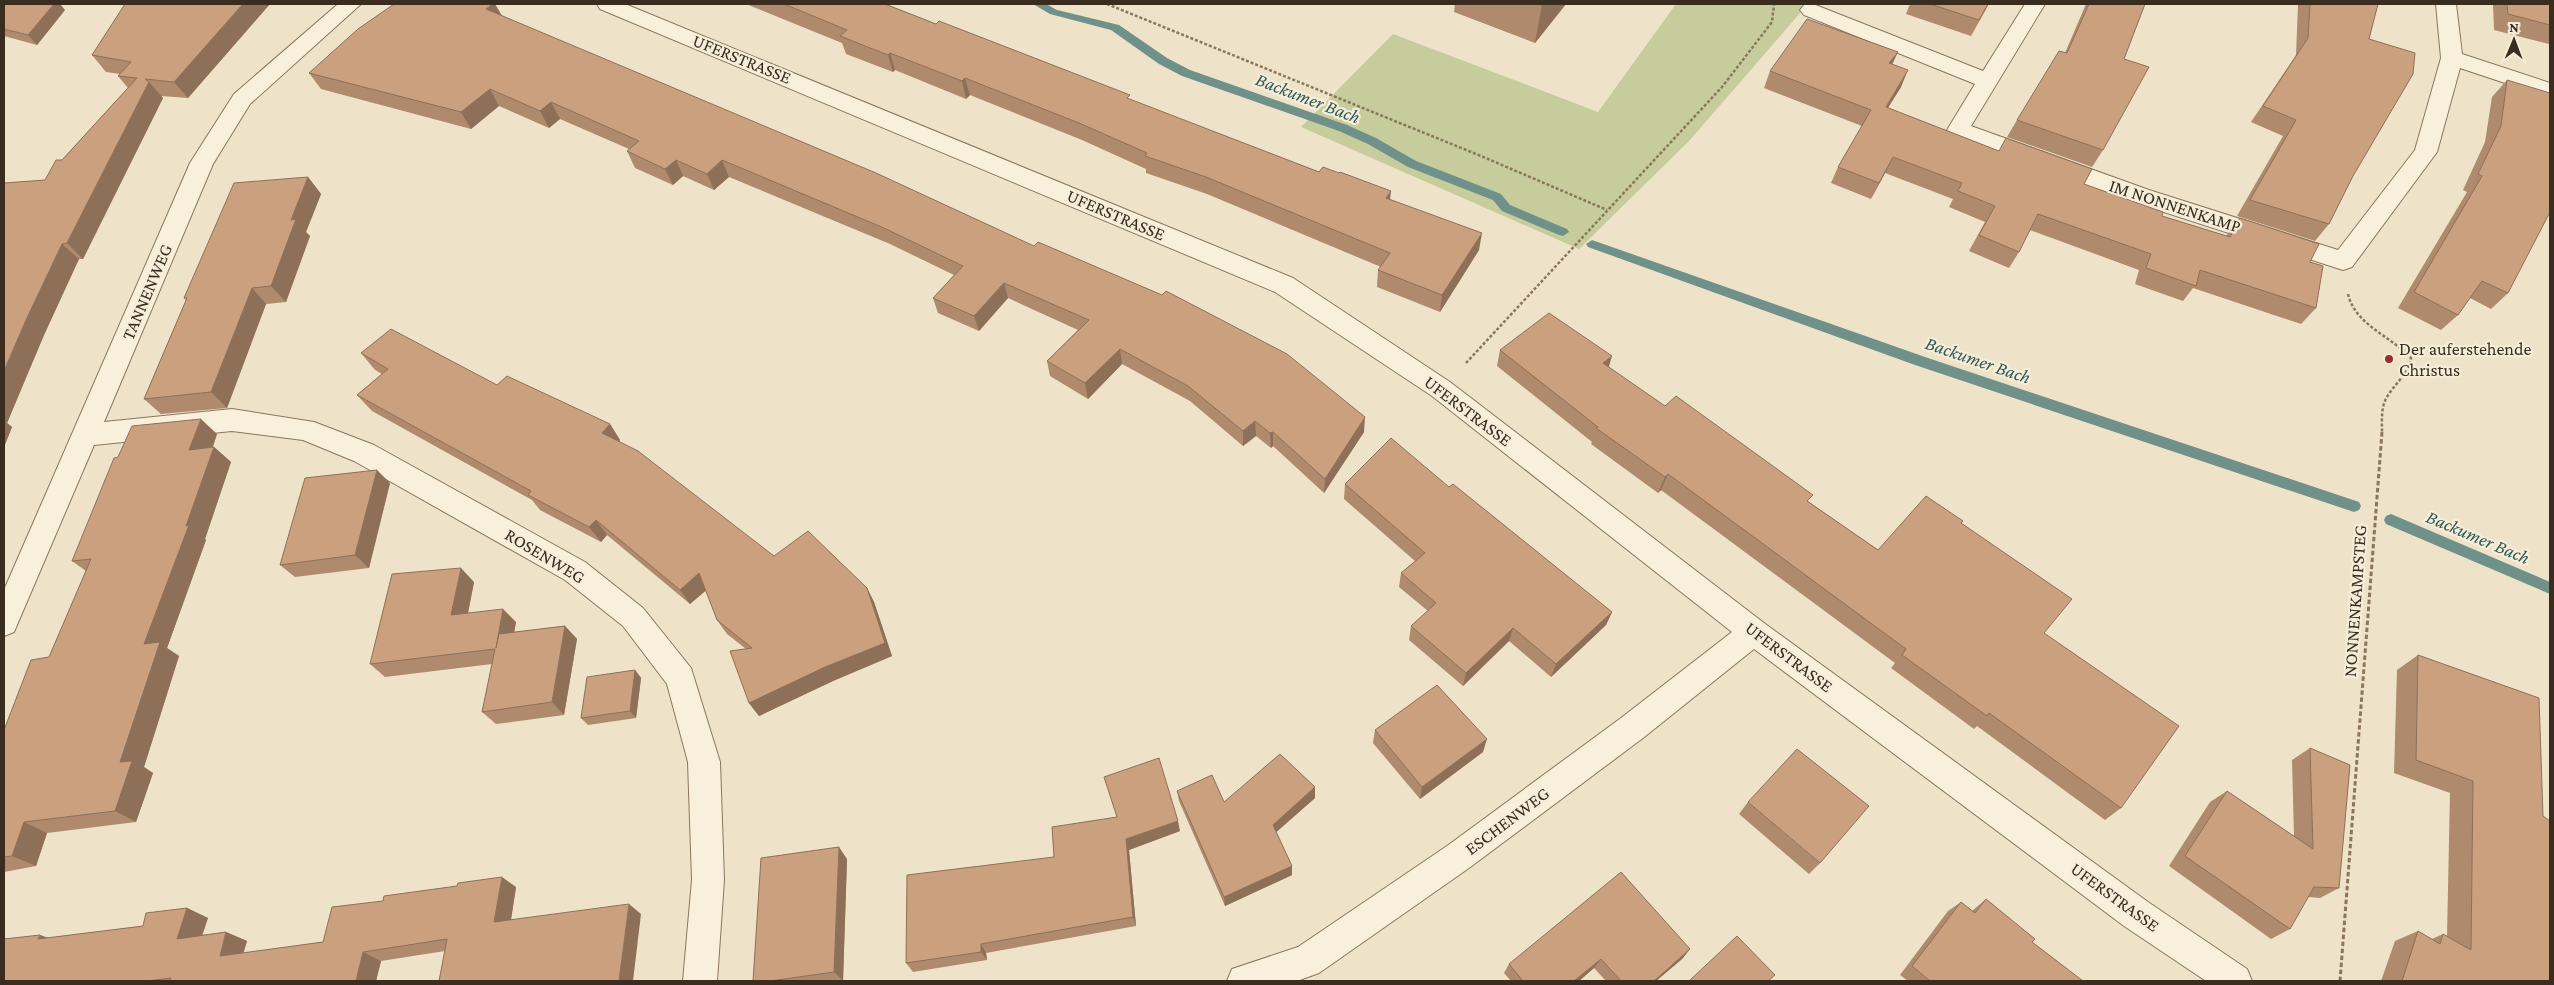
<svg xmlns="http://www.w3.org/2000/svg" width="2554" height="985" viewBox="0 0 2554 985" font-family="'Crimson Pro',serif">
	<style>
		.green { fill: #c6cc9c }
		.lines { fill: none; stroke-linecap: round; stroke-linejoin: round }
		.stream { fill: #6f9189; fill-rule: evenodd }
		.street-casing { stroke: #8a765d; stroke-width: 2 }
		.path-far1 { stroke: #8a765d; stroke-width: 2.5; stroke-dasharray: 3 2; stroke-linecap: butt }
		.path { stroke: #8a765d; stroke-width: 3; stroke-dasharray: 4.5 2.5; stroke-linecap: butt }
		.street { fill: #f8f0db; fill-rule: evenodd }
		.wall { fill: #af8a6d }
		.shaded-wall { fill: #8e7059 }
		.building { fill: #cba07f; stroke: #8e7059 }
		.poi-dot { fill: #982f2e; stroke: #f5edd8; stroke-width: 2 }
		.labels { text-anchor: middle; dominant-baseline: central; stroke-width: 4.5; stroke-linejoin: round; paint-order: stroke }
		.street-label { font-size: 18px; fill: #3a2d20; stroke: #f5edd8 }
		.poi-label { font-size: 18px; fill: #3a2d20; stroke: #f5edd8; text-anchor: start }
		.water-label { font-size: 19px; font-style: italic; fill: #305a58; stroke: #f5edd8 }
	</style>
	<rect width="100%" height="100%" fill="#eee3c8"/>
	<polygon class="green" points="1676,4 1808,4 1689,141 1579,249 1301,127 1393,34 1598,112"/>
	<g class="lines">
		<g class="stream">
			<polygon points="1033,4 1046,4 1057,10 1119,25 1167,58 1190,70 1347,125 1376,138 1416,161 1501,194 1510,205 1567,229 1569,232 1563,236 1559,235 1502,211 1493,200 1408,167 1368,144 1339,131 1182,76 1159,64 1111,30 1050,14"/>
			<polygon points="1592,240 1925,357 2359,502 2361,506 2359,510 2354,512 1915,365 1588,247 1586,244"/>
			<polygon points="2391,514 2550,582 2550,594 2386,524 2384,520 2386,516"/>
		</g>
		<g class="street-casing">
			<g id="street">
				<polygon points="338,4 361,4 250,104 213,164 104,422 232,409 314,422 374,445 585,562 643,608 691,668 720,762 724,880 717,981 683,981 692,880 688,762 667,684 623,626 565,580 354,461 303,440 232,431 94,445 14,632 4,636 4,590 190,163 234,94"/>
				<polygon points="597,4 625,4 1293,278 1450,382 1764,623 2148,902 2247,969 2252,981 2206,981 2124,926 1754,649 1643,738 1469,868 1319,973 1297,981 1227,981 1232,969 1298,947 1447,846 1621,718 1732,632 1432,396 1275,292 600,9"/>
				<polygon points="1813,4 1983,71 2025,4 2045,4 1971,126 2149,190 2338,250 2415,150 2441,58 2436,4 2456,4 2462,54 2550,83 2550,98 2460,68 2437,152 2352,267 2343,270 2133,202 1950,135 1947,130 1975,84 1804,15 1800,10 1804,5"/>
			</g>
		</g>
		<g class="path-far1">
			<polyline points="1107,4 1481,156 1607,210"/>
			<path d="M2348,294C2355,325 2391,336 2411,358C2409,375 2392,385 2385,401C2381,410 2382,423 2382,433"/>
			<polyline points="1466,363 1722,87 1772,22 1774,4"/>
		</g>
		<polyline class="path" points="2340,981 2382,432"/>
		<use href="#street" class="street"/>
	</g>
	<g class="wall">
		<polygon points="4,4 65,10 37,45 4,36"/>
		<polygon points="125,4 270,4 188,98 161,96 163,98 83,259 79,259 44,335 7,423 12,427 4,447 4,183 45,180 62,160 128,88 118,76 120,74 106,72 92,55"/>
		<polygon points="746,4 885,4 1131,100 1390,199 1479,250 1440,312 1377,287 1378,270 1381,267 1207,194 1146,173 1146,169 1082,140 970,95 966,99 895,70 893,72 846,54 842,43"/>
		<polygon points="1455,4 1566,4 1535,43 1454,12"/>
		<polygon points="1910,4 1989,4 1971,36 1906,14"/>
		<polygon points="2086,4 2145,4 2124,59 2103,150 2092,167 2007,137 2017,120 2065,53"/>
		<polygon points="2298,4 2378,4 2369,39 2353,176 2329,224 2315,241 2237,216 2283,136 2251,122 2296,55"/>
		<polygon points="2493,4 2550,4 2550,43 2549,44 2494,30"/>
		<polygon points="501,15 1364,432 1324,493 1273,446 1271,448 1256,436 1243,446 1190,401 1122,364 1088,399 1050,376 1047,361 1078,330 1008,298 979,331 938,313 933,298 954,275 890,244 729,177 714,190 683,176 673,185 635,168 627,151 629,149 560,119 549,128 499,106 471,129 321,89 309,73"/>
		<polygon points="1892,64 1901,87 1888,108 2084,184 2162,216 2226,236 2240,218 2310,262 2316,308 2301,324 2193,288 2183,301 2135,284 2139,270 2030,230 2019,252 2009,268 1969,251 1985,222 1949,207 1953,199 1885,173 1871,199 1831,183 1838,167 1862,126 1764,88 1770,71"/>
		<polygon points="2507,80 2508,293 2491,309 2470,298 2458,315 2441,330 2398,308 2467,192 2463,190 2485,142 2492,97"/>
		<polygon points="308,177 321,194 306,232 310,236 286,302 266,304 227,408 161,414 144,399 186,300 184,298"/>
		<polygon points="1500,350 1608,367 1665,406 1809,502 1878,550 1961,523 2044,633 2121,808 2105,820 1977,726 1974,729 1891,668 1895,663 1661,490 1658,493 1591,444 1592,442 1497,366"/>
		<polygon points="361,353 497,385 610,424 620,440 619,442 774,556 867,588 874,602 892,656 833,681 759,716 749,703 746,649 727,634 717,620 706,590 690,604 607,535 601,542 540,510 532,500 372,411 357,395 382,374 375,370"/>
		<polygon points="217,434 213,447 214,447 231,462 205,539 206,540 167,648 179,656 144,767 153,773 136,822 47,833 36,866 4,872 4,730 49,657 86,571 72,561 118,457"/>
		<polygon points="390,483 369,568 295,577 280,565"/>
		<polygon points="1345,484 1449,487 1612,612 1606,625 1551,677 1509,641 1463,686 1409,640 1411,626 1428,611 1399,587 1401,573 1415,561 1344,499"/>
		<polygon points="474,582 468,613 516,622 514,632 565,626 577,639 564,715 496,724 482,712 492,664 385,677 370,664"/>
		<polygon points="2418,655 2543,816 2550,981 2381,981 2395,941 2418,931 2432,939 2443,934 2447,936 2450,793 2394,773 2397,670"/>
		<polygon points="635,670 641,678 636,718 588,725 581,718"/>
		<polygon points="1375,730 1483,752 1420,799 1373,743"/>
		<polygon points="2310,748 2339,888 2320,898 2308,897 2290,929 2271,939 2169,866 2210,802 2227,791 2294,836 2292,760"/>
		<polygon points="1104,777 1180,831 1129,850 1136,926 986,953 987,960 913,972 906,963 1054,857 1117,817"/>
		<polygon points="1315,787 1315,798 1276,832 1292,875 1225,906 1179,801 1177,791 1224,802"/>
		<polygon points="1748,802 1820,863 1809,874 1739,814"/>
		<polygon points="847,859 843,981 753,981"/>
		<polygon points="516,887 511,920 641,914 445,951 381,961 376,981 4,981 40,935 48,938 143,926 187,908 208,918 202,935 226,932 247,941 243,953 323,942"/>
		<polygon points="1986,899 2032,942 2083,981 1908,981 1900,975 1948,911 1961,902 1972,911"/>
		<polygon points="1690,949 1682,959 1656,981 1606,981 1594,968 1579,981 1511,981 1504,973 1509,964"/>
	</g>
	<g class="shaded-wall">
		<polygon points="54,4 60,4 65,10 37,45 28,35"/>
		<polygon points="243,4 270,4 188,98 174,82"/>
		<polygon points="493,4 495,4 504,19 486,9"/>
		<polygon points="1542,4 1566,4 1535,43"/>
		<polygon points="1898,52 1890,69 1889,63"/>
		<polygon points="890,53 895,70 893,72 888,55"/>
		<polygon points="1908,70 1901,87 1878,123 1886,107"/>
		<polygon points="965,78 970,95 966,99 962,81"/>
		<polygon points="149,82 163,98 83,259 67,243"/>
		<polygon points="490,89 499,106 471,129 461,112"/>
		<polygon points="551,102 560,119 549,128 540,111"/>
		<polygon points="1893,157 1885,173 1871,199 1879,183"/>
		<polygon points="676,160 683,176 673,185 665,169"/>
		<polygon points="722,160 729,177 714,190 707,174"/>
		<polygon points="308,177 321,194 306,232 310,236 286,302 271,286 291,220"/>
		<polygon points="1391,191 1389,208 1386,198"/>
		<polygon points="1482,233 1479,250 1440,312 1442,295"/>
		<polygon points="62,244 79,259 44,335 7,423 12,427 4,447 4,371 26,320"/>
		<polygon points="1004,283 1008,298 979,331 974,316"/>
		<polygon points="252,288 266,304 227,408 211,392"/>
		<polygon points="1120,349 1122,364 1088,399 1085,383"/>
		<polygon points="1612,356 1607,373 1603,363"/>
		<polygon points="1365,417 1364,432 1324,493 1325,479"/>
		<polygon points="201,419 217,434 206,465 189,450"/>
		<polygon points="1255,421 1256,436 1243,446 1243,431"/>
		<polygon points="610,424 620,440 613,449 602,433"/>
		<polygon points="1273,432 1273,446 1271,448 1270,433"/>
		<polygon points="214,447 231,462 205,539 206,540 167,648 179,656 144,767 153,773 136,822 115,811 120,762 144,644"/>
		<polygon points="377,470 390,483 369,568 355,555"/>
		<polygon points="1668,474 1661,490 1658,493 1665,477"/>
		<polygon points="596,520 607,535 601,542 589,527"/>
		<polygon points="461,568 474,582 465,628 451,615"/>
		<polygon points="699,573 709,588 690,604 680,590"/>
		<polygon points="867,588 874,602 892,656 833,681 759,716 749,703"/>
		<polygon points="503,609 516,622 509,661 496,648"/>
		<polygon points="1612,612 1606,625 1551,677 1556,664"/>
		<polygon points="565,626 577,639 564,715 552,702"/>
		<polygon points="1513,628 1509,641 1463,686 1466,673"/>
		<polygon points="635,670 641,678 636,718 630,711"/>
		<polygon points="1487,739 1483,752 1420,799 1422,787"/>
		<polygon points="1315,787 1315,798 1273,835 1273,825"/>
		<polygon points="1178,821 1180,831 1129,850 1136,926 1133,917 1126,839"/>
		<polygon points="24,822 47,833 36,866 12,856"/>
		<polygon points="839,847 847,859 843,981 834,972"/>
		<polygon points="1292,866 1292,875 1225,906 1224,897"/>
		<polygon points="502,877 516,887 509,932 494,922"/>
		<polygon points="629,904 641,914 633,981 619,981"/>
		<polygon points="187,908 208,918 198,948 177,939"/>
		<polygon points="226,932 247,941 240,965 220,956"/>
		<polygon points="40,935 64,944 38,939"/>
		<polygon points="981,944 986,953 987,960 981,952"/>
		<polygon points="1690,949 1682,959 1656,981 1654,981"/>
		<polygon points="363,952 381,961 376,981 356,981"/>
		<polygon points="1601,959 1594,968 1579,981 1574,981"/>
	</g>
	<g class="building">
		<polygon points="4,4 54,4 28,35 4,29"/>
		<polygon points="125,4 243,4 174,82 145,79 149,82 67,243 62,244 26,320 4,371 4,183 45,180 56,160 62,160 137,78 118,76 131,62 92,55"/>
		<polygon points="394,4 493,4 486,9 876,173 1034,246 1038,242 1162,295 1166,291 1287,354 1365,417 1325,479 1273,432 1270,433 1255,421 1243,431 1188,386 1120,349 1085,383 1047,361 1089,320 1004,283 974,316 933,298 963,266 884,228 722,160 707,174 676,160 665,169 627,151 639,141 551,102 540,111 490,89 461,112 309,73 358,29"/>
		<polygon points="784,4 885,4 936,24 939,21 1130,95 1127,98 1319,172 1323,167 1339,173 1340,172 1391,191 1386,198 1482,233 1442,295 1378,270 1390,253 1206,177 1145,156 1147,153 1079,123 965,78 962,81 890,53 888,55 840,36 847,30"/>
		<polygon points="1930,4 1988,4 1979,20"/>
		<polygon points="2089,4 2145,4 2124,59 2149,67 2103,150 2017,120 2059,51 2067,53"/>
		<polygon points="2310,4 2378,4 2369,39 2415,53 2413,74 2353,176 2329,224 2250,200 2296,120 2263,106 2308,38"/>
		<polygon points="2507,4 2550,4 2550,25 2508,14"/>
		<polygon points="1807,19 1898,52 1889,63 1908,70 1886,107 1999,151 2006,138 2092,169 2084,184 2163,212 2162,216 2230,237 2240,218 2319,244 2310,262 2323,266 2316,308 2200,270 2196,286 2146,268 2151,254 2038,214 2019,252 1979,235 1995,206 1958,191 1962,183 1893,157 1879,183 1838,167 1871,110 1770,71"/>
		<polygon points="2507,80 2550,93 2550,212 2508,293 2482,281 2458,315 2414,292 2482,176 2478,174 2501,126"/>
		<polygon points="308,177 291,220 296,219 271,286 252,288 211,392 144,399 187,298 184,298 234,183"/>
		<polygon points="1549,313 1612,356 1603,363 1665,406 1676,396 1813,495 1807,501 1878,550 1926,496 1963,521 1961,523 2072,599 2044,633 2179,726 2121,808 1989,713 1987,716 1902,655 1906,649 1668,474 1665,477 1596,428 1598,427 1500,350"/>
		<polygon points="391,329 497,385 507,376 610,424 602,433 638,451 774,556 808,531 867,588 885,643 825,667 749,703 730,651 752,648 717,620 699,573 680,590 596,520 589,527 528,495 531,491 357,395 388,369 361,353"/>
		<polygon points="201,419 189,450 214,447 186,526 189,525 144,644 160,642 120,762 132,761 115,811 24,822 12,856 4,857 4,730 31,660 49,657 91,559 72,561 114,458 118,457 132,426"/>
		<polygon points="1391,438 1449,487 1453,484 1612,612 1556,664 1513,628 1466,673 1411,626 1436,603 1401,573 1425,553 1345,484"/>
		<polygon points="377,470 355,555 280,565 305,478"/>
		<polygon points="461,568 451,615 503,609 496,648 499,634 565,626 552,702 482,712 495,649 370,664 392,574"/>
		<polygon points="2418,655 2539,698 2543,816 2550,821 2550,981 2402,981 2418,931 2440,944 2443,934 2471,950 2473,781 2416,760"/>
		<polygon points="635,670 630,711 581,718 587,677"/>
		<polygon points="1437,685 1487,739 1422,787 1375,730"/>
		<polygon points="2310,748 2350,765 2339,888 2314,887 2290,929 2185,856 2227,791 2313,849"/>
		<polygon points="1797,749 1869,806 1820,863 1748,802"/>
		<polygon points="1280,754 1315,787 1273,825 1292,866 1224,897 1177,791 1212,775 1224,802"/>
		<polygon points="1159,758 1178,821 1126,839 1133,917 981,944 981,952 906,963 907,875 1054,857 1052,827 1117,817 1104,777"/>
		<polygon points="839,847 834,972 770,981 753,981 761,858"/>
		<polygon points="1621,872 1690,949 1654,981 1621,981 1601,959 1574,981 1523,981 1509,964"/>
		<polygon points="502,877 494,922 629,904 619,981 439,981 447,939 363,952 356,981 170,981 171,978 147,981 4,981 4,939 40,935 38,939 143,926 146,913 187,908 177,939 226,932 220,956 323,942 332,907 383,901 384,896 457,886 458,883"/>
		<polygon points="1986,899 2035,939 2032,942 2083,981 1930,981 1912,966 1961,902 1975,913"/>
		<polygon points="1737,936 1775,975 1768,981 1689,981"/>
	</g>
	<circle class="poi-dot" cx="2389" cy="359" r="5"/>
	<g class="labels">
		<g class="street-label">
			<text transform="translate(742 59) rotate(22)">UFERSTRASSE</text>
			<text transform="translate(2175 206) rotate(18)">IM NONNENKAMP</text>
			<text transform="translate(1116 215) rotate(23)">UFERSTRASSE</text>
			<text transform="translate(147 292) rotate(-67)">TANNENWEG</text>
			<text transform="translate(1468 411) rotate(37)">UFERSTRASSE</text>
			<text transform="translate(545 556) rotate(31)">ROSENWEG</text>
			<text transform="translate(2355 601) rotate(-86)">NONNENKAMPSTEG</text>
			<text transform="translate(1789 657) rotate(37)">UFERSTRASSE</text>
			<text transform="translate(1507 821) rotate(-37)">ESCHENWEG</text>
			<text transform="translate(2115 897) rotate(36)">UFERSTRASSE</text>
		</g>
		<g class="poi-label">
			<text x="2399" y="349">Der auferstehende<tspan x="2399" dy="21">Christus</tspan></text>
		</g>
		<g class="water-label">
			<text transform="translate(1308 98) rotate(21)">Backumer Bach</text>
			<text transform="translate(1978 360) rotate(19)">Backumer Bach</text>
			<text transform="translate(2478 537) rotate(23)">Backumer Bach</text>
		</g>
	</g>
	<rect width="2554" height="985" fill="none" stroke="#3a2d20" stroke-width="10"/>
	<g transform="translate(2514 40) rotate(1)" stroke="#f5edd8" stroke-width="4" paint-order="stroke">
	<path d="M0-4L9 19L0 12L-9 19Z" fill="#3a2d20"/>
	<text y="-8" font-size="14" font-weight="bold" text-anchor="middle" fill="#3a2d20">N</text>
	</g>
</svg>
